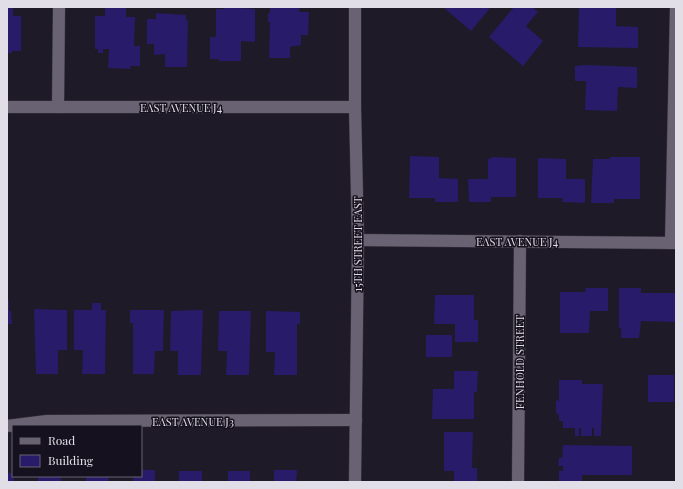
<svg xmlns="http://www.w3.org/2000/svg" width="683" height="489" viewBox="0 0 683 489" font-family="'Playfair Display',serif">
	<style>
		.building { fill: #281b69 }
		.lines { fill: none; stroke-linecap: round; stroke-linejoin: round }
		.minor-casing { stroke: #39353f; stroke-width: 13 }
		.tertiary-casing { stroke: #39353f; stroke-width: 13 }
		.minor { stroke: #686272; stroke-width: 12 }
		.tertiary { stroke: #686272; stroke-width: 12 }
		.labels { text-anchor: middle; dominant-baseline: central; stroke-width: 3; stroke-linejoin: round; paint-order: stroke }
		.street-label { font-size: 11px; fill: #e1dee7; stroke: #16111e }
	</style>
	<rect width="100%" height="100%" fill="#1f1a28"/>
	<g class="building">
		<polygon points="7,7 13,7 13,16 21,16 21,51 12,51 12,53 7,53"/>
		<polygon points="105,7 126,7 126,17 135,17 134,46 140,46 140,66 130,66 131,69 108,68 109,49 103,49 103,53 98,53 98,49 95,49 95,16 105,16"/>
		<polygon points="224,7 255,9 255,42 241,41 241,61 219,61 219,59 210,59 210,37 216,37 216,9 224,9"/>
		<polygon points="270,7 300,7 299,12 309,12 308,35 301,35 301,45 290,47 290,58 269,58 270,22 268,22 268,13 270,13"/>
		<polygon points="443,7 491,7 471,31"/>
		<polygon points="514,7 532,7 538,12 526,26 543,41 523,66 489,37"/>
		<polygon points="579,7 616,7 616,26 638,27 638,48 578,47"/>
		<polygon points="156,13 186,15 186,20 188,20 187,67 165,67 165,54 154,55 154,44 147,44 147,19 156,19"/>
		<polygon points="586,65 637,67 637,88 618,87 617,111 585,110 586,81 575,81 575,66"/>
		<polygon points="410,156 439,157 439,178 458,179 458,202 435,202 435,198 409,198"/>
		<polygon points="493,157 516,158 516,197 491,197 491,202 469,202 468,179 488,179 488,159"/>
		<polygon points="610,157 640,157 640,199 614,199 614,203 591,203 593,159 610,159"/>
		<polygon points="538,158 566,159 566,179 585,179 585,203 562,202 563,198 538,198"/>
		<polygon points="585,288 608,288 608,311 590,311 589,333 560,333 560,292 586,292"/>
		<polygon points="619,288 641,288 641,293 676,293 676,322 641,321 639,338 621,338 621,328 619,328"/>
		<polygon points="435,295 474,295 474,320 478,320 478,342 455,342 455,324 434,324"/>
		<polygon points="7,300 9,300 9,311 11,311 12,324 8,324 8,329"/>
		<polygon points="92,303 101,303 101,310 106,310 105,374 82,374 83,350 74,350 74,310 92,310"/>
		<polygon points="34,309 67,310 67,350 58,350 58,374 36,374"/>
		<polygon points="130,310 164,310 163,351 155,351 154,374 133,374 133,323 130,323"/>
		<polygon points="198,310 203,310 201,375 178,375 178,351 170,351 171,311"/>
		<polygon points="219,311 251,311 249,375 226,375 227,351 218,351"/>
		<polygon points="266,311 300,312 300,324 297,324 297,375 274,375 275,352 266,352"/>
		<rect x="426" y="335" width="26" height="22"/>
		<polygon points="454,371 478,371 477,392 474,392 474,419 432,419 433,389 454,389"/>
		<rect x="648" y="375" width="26" height="27"/>
		<polygon points="559,380 582,380 582,384 603,384 601,436 594,436 594,428 592,428 592,436 581,436 581,428 579,428 579,436 575,437 575,428 563,428 563,421 559,421 559,415 556,413 556,400 559,401"/>
		<polygon points="444,432 473,432 472,468 477,468 477,482 454,482 454,471 444,471"/>
		<polygon points="563,445 632,446 632,475 582,475 582,482 559,482 559,471 563,471 563,466 558,466 559,458 562,458"/>
		<polygon points="141,470 155,470 155,482 133,482 133,476 141,476"/>
		<polygon points="274,470 297,470 296,482 274,482"/>
		<rect x="179" y="471" width="23" height="11"/>
		<rect x="228" y="471" width="22" height="11"/>
		<polygon points="7,473 13,473 14,482 7,482"/>
		<rect x="38" y="476" width="23" height="6"/>
		<polygon points="86,476 109,476 108,482 86,482"/>
	</g>
	<g class="lines">
		<g class="minor-casing">
			<g id="minor">
				<polyline points="7,107 355,107"/>
				<polyline points="58,107 59,7"/>
				<polyline points="358,240 676,243"/>
				<polyline points="671,243 676,7"/>
				<polyline points="7,426 47,421 356,420"/>
				<polyline points="518,482 520,241"/>
			</g>
		</g>
		<g class="tertiary-casing">
			<polyline id="tertiary" points="355,7 355,107 358,240 355,482"/>
		</g>
		<use href="#minor" class="minor"/>
		<use href="#tertiary" class="tertiary"/>
	</g>
	<g class="labels">
		<g class="street-label">
			<text x="181" y="107">EAST AVENUE J4</text>
			<text x="517" y="241">EAST AVENUE J4</text>
			<text transform="translate(357 244) rotate(-90)">15TH STREET EAST</text>
			<text transform="translate(519 362) rotate(-90)">FENHOLD STREET</text>
			<text x="193" y="421">EAST AVENUE J3</text>
		</g>
	</g>
	<rect width="683" height="489" fill="none" stroke="#e1dee7" stroke-width="16"/>
	<rect x="12" y="425" width="130" height="52" fill="#16111e" stroke="#67636e"/>
	<rect x="20" y="438" width="20" height="6" fill="#686272" stroke="#67636e"/>
	<text x="48" y="445" font-size="12" fill="#e1dee7">Road</text>
	<rect x="20" y="455" width="20" height="12" fill="#281b69" stroke="#67636e"/>
	<text x="48" y="465" font-size="12" fill="#e1dee7">Building</text>
</svg>
